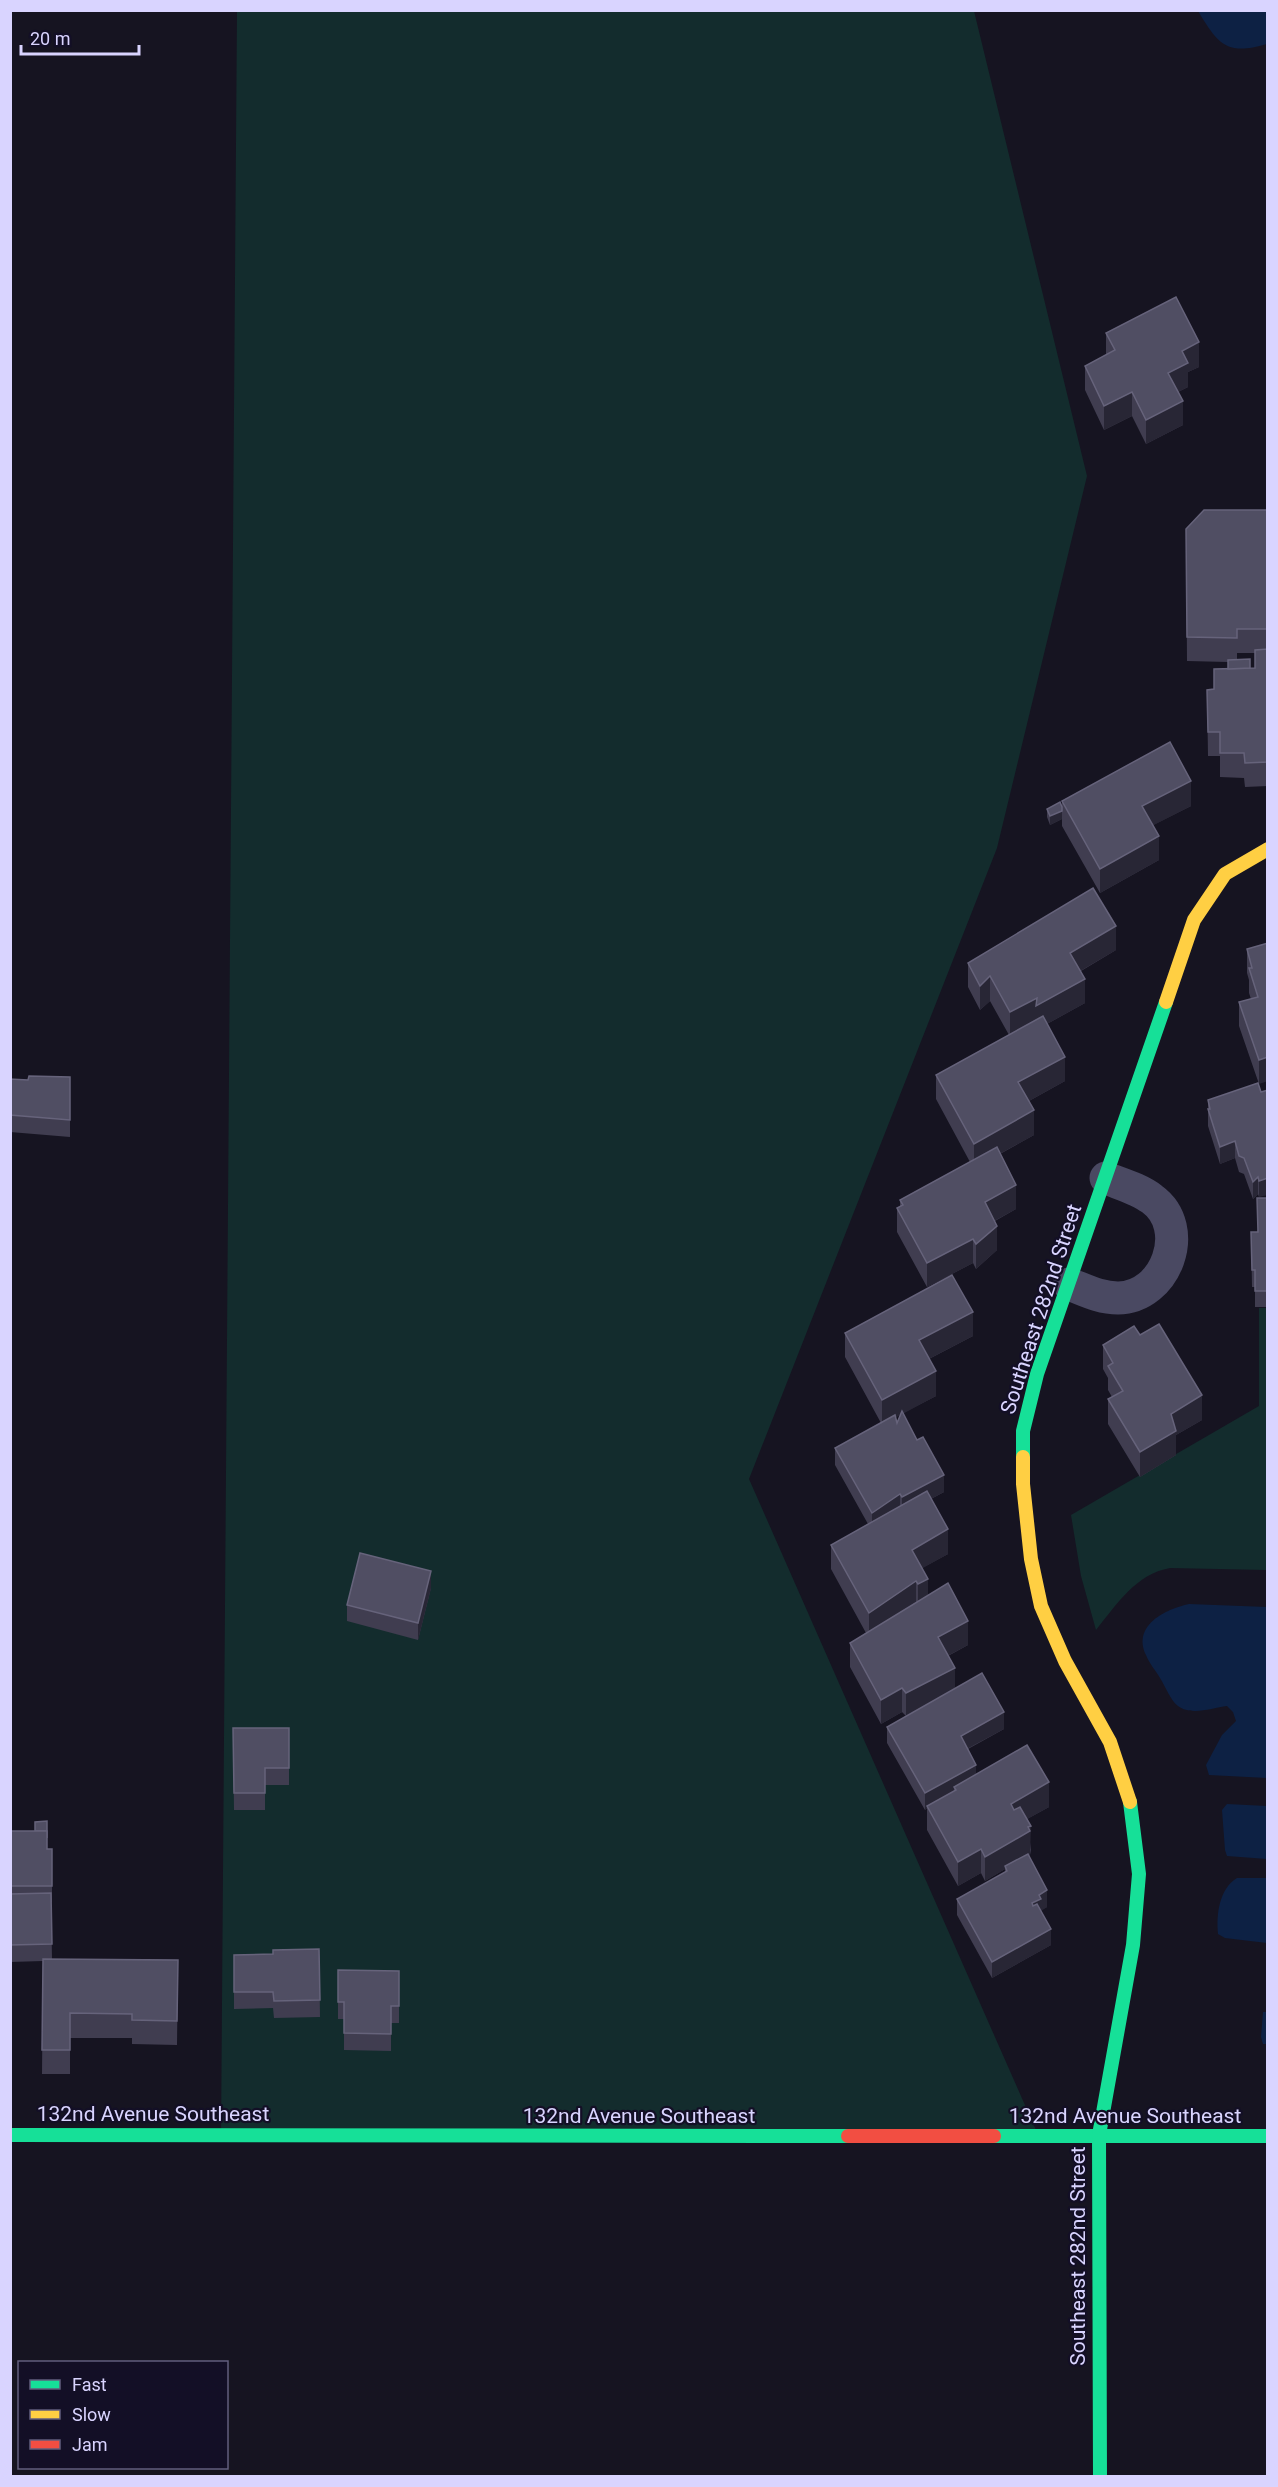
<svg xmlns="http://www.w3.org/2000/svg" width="1278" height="2487" viewBox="0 0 1278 2487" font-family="Roboto,sans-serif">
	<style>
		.green { fill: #132c2d }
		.water { fill: #0d2144 }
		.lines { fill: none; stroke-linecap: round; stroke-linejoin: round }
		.street { stroke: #4a4962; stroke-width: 33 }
		.fast { stroke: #16e098; stroke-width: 14 }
		.slow { stroke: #ffcf43; stroke-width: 14 }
		.jam { stroke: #f24e42; stroke-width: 14 }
		.wall { fill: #403d50; fill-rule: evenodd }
		.shaded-wall { fill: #282635 }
		.building { fill: #504e63; stroke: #66637b; stroke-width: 1.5 }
		.labels { text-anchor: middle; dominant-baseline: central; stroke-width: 4.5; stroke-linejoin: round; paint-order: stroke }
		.street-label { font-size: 21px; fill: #d9d4ff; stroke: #130f26 }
	</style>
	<rect width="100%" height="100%" fill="#161421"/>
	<g class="green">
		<polygon points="237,11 974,11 1087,476 997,848 749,1479 1039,2137 221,2136"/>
		<path d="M1259,1308H1267V1570L1170,1568C1136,1574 1117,1604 1096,1630L1081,1576L1071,1515L1259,1406Z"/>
	</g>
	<g class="water">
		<path d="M1198,11H1267V44C1226,56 1218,44 1198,11Z"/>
		<path d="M1189,1604L1267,1607V1778L1209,1775L1206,1765L1222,1735L1236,1721L1233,1712L1227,1706C1212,1708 1191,1716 1178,1706C1171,1701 1165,1686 1160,1678C1156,1671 1149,1663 1146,1655C1132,1625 1166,1609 1189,1604Z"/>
		<polygon points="1227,1804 1267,1806 1267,1859 1227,1856 1225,1850 1222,1810"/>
		<path d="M1237,1878H1267V1943L1225,1938L1218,1934C1216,1915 1219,1889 1237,1878Z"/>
		<polygon points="1263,2012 1267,2012 1267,2044 1263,2044 1261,2037"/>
	</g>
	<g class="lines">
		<path class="street" d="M1069,1284C1085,1290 1100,1298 1118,1298C1166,1298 1192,1228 1152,1199C1139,1189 1121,1184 1106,1178"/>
		<g class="fast">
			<polyline points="1023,1457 1023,1431 1037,1374 1166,1002"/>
			<polyline points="10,2135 848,2136"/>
			<polyline points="994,2136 1268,2136"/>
			<polyline points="1100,2476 1099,2135 1133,1945 1139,1874 1130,1802"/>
		</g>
		<g class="slow">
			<polyline points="1166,1002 1194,920 1225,874 1268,849"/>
			<polyline points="1023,1457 1023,1484 1031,1559 1041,1606 1065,1661 1110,1742 1130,1802"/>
		</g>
		<polyline class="jam" points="848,2136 994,2136"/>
	</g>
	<g class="wall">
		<polygon points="1106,333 1199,367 1188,372 1188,387 1178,392 1183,425 1146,444 1132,416 1104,430 1085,390 1085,366 1106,355"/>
		<path d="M1268,510V786L1245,787L1244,778L1220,777V756H1208L1207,690L1214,689L1228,669V662L1187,661L1186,529ZM1237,653H1255V668H1250L1237,660Z"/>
		<polygon points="1062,801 1191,806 1153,825 1159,860 1100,893 1062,826 1062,819 1050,825 1047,817 1047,809 1062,807"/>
		<polygon points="1268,943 1259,1084 1239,1026 1239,1002 1251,999 1249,993 1249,980 1247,973 1247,949"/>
		<polygon points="1116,950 1081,971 1085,1003 1047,1024 1065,1081 1029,1101 1034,1135 1000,1154 1016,1209 995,1221 997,1250 976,1269 973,1263 927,1287 897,1232 897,1208 900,1206 900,1200 970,1162 936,1099 936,1075 1009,1035 990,1001 980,1010 968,987 968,963"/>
		<polygon points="70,1077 70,1137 10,1132 10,1079 28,1080"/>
		<polygon points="1261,1092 1259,1197 1258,1194 1253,1199 1244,1174 1239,1172 1235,1158 1220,1164 1208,1126 1208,1100"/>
		<polygon points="1268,1198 1268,1307 1255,1307 1255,1287 1252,1287 1251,1232 1257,1232"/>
		<path d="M845,1333L973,1336L929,1359L936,1396L903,1413L944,1492L931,1499L948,1554L922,1568L928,1595L968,1645L948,1656L955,1689L1004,1729L968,1749L976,1774L1049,1807L1027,1819L1031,1850L1030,1855L1028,1856L1047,1907L1041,1910L1051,1945L992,1978L957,1915V1899L1005,1872V1869L985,1881L981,1873L958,1886L927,1830V1808L925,1810L887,1743V1727L906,1716L902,1712L881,1724L850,1667V1643L866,1633L831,1569V1545L868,1524L835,1465V1448L881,1423L845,1357ZM901,1414L897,1423L895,1417Z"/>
		<polygon points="1140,1335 1202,1420 1176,1435 1176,1455 1140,1477 1108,1424 1108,1399 1112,1397 1108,1390 1108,1378 1103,1369 1103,1345"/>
		<polygon points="431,1588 418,1640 347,1621 347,1605"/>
		<polygon points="233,1728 289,1728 289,1785 265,1785 265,1810 234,1810"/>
		<polygon points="47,1821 47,1849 52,1849 52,1902 51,1902 52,1959 178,1960 177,2045 132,2044 132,2038 70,2038 70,2074 42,2074 43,1961 10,1962 10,1831 35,1831"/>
		<polygon points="319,1949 320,2017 274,2018 273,2008 234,2009 234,1955 273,1954"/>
		<polygon points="338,1970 399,1971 399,2023 391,2023 391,2051 344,2050 344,2019 338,2019"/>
	</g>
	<g class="shaded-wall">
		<polygon points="1199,342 1199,367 1188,372 1188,387 1168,397 1168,373 1182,351"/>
		<polygon points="1132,392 1132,416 1104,430 1104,406"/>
		<polygon points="1183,401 1183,425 1146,444 1146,420"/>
		<polygon points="1191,781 1191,806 1142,831 1142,806"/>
		<polygon points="1062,811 1062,819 1050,825 1050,816"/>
		<polygon points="1159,836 1159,860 1100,893 1100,869"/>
		<polygon points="1116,926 1116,950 1070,977 1070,953"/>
		<polygon points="990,976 990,1001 980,1010 980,986"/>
		<polygon points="1085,979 1085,1003 1036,1030 1010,1037 1010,1012 1037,998"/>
		<polygon points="1065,1057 1065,1081 1018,1107 1018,1082"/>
		<polygon points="1268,1057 1268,1081 1259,1084 1259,1060"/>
		<polygon points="1034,1110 1034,1135 974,1168 974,1144"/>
		<polygon points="1235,1141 1235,1158 1220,1164 1220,1147"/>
		<polygon points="1258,1177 1258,1194 1253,1199 1253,1182"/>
		<polygon points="1268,1178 1268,1195 1259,1197 1259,1181"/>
		<polygon points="1016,1185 1016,1209 985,1226 985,1202"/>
		<polygon points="997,1226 997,1250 976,1269 976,1244"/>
		<polygon points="973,1239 973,1263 927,1287 927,1263"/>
		<polygon points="973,1312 973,1336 919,1364 919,1340"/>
		<polygon points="936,1371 936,1396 882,1425 882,1400"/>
		<polygon points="1202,1395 1202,1420 1176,1435 1176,1455 1140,1477 1140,1452 1171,1414"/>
		<polygon points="944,1475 944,1492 902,1514 902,1497"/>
		<polygon points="900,1494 900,1510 872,1530 872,1513"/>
		<polygon points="948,1529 948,1554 912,1574 912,1550"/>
		<polygon points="431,1571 431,1588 418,1640 418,1623"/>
		<polygon points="928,1579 928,1603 918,1608 918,1584"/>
		<polygon points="916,1581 916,1605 869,1637 869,1613"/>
		<polygon points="968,1621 968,1645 938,1661 938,1637"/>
		<polygon points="955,1668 955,1692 906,1717 906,1693"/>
		<polygon points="902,1688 902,1712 881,1724 881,1700"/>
		<polygon points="1004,1712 1004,1729 961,1752 961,1736"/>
		<polygon points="976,1765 976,1782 956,1790 954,1787 954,1794 927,1806 927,1808 925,1810 925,1793"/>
		<polygon points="1049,1782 1049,1807 1011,1828 1011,1804"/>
		<polygon points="1031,1826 1030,1855 1006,1869 1005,1866 1005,1869 985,1881 985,1857"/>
		<polygon points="981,1849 981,1873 958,1886 958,1862"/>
		<polygon points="1047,1890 1047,1907 1041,1911 1041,1915 1032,1903 1039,1895"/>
		<polygon points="1051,1929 1051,1945 992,1978 992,1962"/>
	</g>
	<g class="building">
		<polygon points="1176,297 1199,342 1182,351 1188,363 1168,373 1183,401 1146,420 1132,392 1104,406 1085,366 1115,350 1106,333"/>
		<polygon points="1204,510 1268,510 1268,629 1237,629 1237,638 1187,637 1186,529"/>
		<polygon points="1268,649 1268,762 1245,763 1244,753 1220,753 1220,732 1208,732 1207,690 1214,689 1214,669 1255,668 1255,650"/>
		<polygon points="1250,659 1250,668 1228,669 1228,660"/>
		<polygon points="1170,742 1191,781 1142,806 1159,836 1100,869 1062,801"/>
		<polygon points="1060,802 1062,807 1062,811 1050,816 1047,809"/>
		<polygon points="1093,888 1116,926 1070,953 1085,979 1036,1006 1037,998 1010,1012 990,976 980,986 968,963"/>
		<polygon points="1268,943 1268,1057 1259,1060 1239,1002 1258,997 1249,968 1252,968 1247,949"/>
		<polygon points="1043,1016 1065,1057 1018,1082 1034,1110 974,1144 936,1075"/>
		<polygon points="29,1076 70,1077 70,1120 10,1115 10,1079 28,1080"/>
		<polygon points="1258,1083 1261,1092 1268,1090 1268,1178 1259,1181 1258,1177 1253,1182 1244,1158 1239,1156 1235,1141 1220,1147 1208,1109 1210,1109 1208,1100"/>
		<polygon points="997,1147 1016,1185 985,1202 997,1226 976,1244 973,1239 927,1263 897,1208 903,1205 900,1200"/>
		<polygon points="1257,1198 1268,1198 1268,1291 1255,1291 1255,1270 1252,1270 1251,1232 1258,1232"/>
		<polygon points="952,1275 973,1312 919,1340 936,1371 882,1400 845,1333"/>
		<polygon points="1159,1324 1202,1395 1171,1414 1176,1431 1140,1452 1108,1399 1123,1391 1108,1366 1113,1363 1103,1345 1134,1326 1140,1335"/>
		<polygon points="902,1411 917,1440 923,1437 944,1475 902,1497 900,1494 872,1513 835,1448 895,1415 897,1423"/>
		<polygon points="927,1491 948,1529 912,1550 928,1579 918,1584 916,1581 869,1613 831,1545"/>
		<polygon points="360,1553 431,1571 418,1623 347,1605"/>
		<polygon points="948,1583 968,1621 938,1637 955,1668 906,1693 902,1688 881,1700 850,1643"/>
		<polygon points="982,1673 1004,1712 961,1736 976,1765 925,1793 887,1727"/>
		<polygon points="233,1728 289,1728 289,1768 265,1768 265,1793 234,1793"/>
		<polygon points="1027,1745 1049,1782 1011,1804 1014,1810 1020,1807 1031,1826 1028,1827 1030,1831 985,1857 981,1849 958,1862 927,1806 956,1790 954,1787"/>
		<polygon points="47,1821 47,1838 47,1831 35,1831 35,1822"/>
		<polygon points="10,1831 47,1831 47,1849 52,1849 52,1886 10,1886"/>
		<polygon points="1028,1854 1047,1890 1039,1895 1041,1899 1032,1903 1033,1906 1037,1904 1051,1929 992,1962 957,1899 1007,1871 1005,1866"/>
		<polygon points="51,1893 52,1944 10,1945 10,1894"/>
		<polygon points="319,1949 320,2000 274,2001 273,1992 234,1992 234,1955 273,1954 273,1950"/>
		<polygon points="43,1959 178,1960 177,2021 132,2020 132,2014 70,2013 70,2050 42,2050"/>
		<polygon points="338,1970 399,1971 399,2006 391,2006 391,2034 344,2033 344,2002 338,2002"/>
	</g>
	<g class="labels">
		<g class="street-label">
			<text transform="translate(1041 1309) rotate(-72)">Southeast 282nd Street</text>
			<text x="153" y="2114">132nd Avenue Southeast</text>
			<text x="639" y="2116">132nd Avenue Southeast</text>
			<text x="1125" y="2116">132nd Avenue Southeast</text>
			<text transform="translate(1078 2256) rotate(-90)">Southeast 282nd Street</text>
		</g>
	</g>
	<rect width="1278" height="2487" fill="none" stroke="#d9d4ff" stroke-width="24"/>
	<rect x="18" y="2361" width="210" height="108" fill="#130f26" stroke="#625e7d" stroke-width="1.5"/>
	<rect x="30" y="2380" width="30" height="9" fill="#16e098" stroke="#625e7d" stroke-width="1.5"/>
	<text x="72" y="2391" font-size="18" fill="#d9d4ff">Fast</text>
	<rect x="30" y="2410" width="30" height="9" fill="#ffcf43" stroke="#625e7d" stroke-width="1.5"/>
	<text x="72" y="2421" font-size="18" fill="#d9d4ff">Slow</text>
	<rect x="30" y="2440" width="30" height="9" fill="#f24e42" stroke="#625e7d" stroke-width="1.5"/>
	<text x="72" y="2451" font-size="18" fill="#d9d4ff">Jam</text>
	<path d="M21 45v9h118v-9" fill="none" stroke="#d9d4ff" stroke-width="3"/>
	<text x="30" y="45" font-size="18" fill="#d9d4ff" stroke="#130f26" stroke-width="4.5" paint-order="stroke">20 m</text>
</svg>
